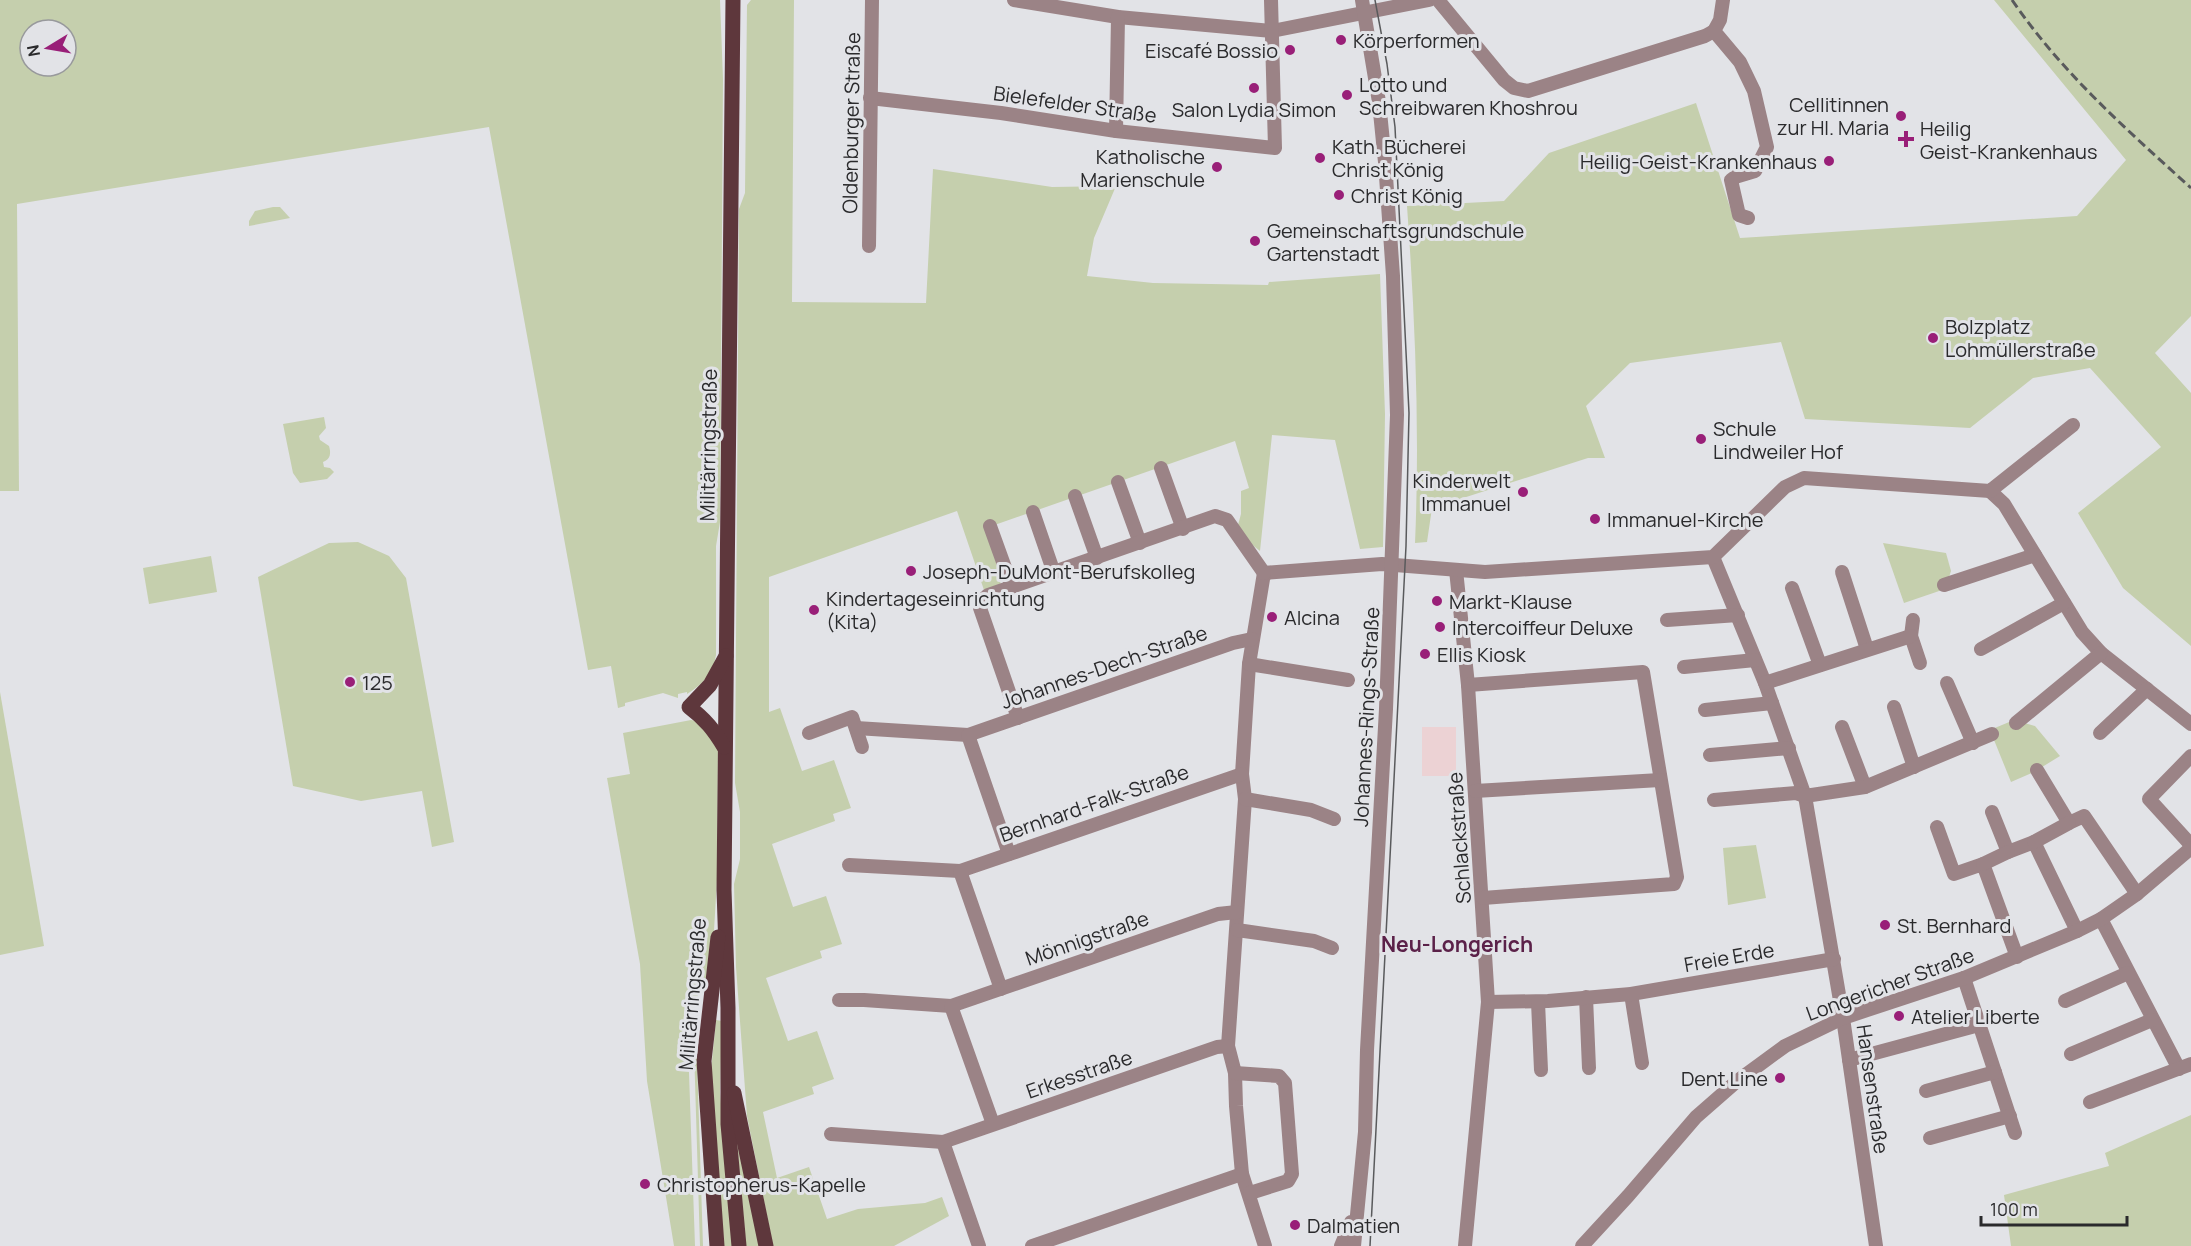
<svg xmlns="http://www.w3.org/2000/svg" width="2191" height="1246" viewBox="0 0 2191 1246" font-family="Manrope,sans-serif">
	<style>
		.commercial { fill: #ecd2d4 }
		.green { fill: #c5cfad; fill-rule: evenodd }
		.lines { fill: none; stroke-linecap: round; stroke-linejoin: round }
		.minor { stroke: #9b8386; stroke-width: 14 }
		.major { stroke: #5e373c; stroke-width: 15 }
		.tram { stroke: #595a5c; stroke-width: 1.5 }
		.rail { stroke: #595a5c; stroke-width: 3; stroke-dasharray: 9 4.5; stroke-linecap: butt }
		.poi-dot { fill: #991f78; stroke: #e2e3e7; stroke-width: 2 }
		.labels { text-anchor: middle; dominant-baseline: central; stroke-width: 6; stroke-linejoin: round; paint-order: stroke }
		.poi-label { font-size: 20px; fill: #2a2a2c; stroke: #e2e3e7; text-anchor: start }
		.street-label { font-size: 20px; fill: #2a2a2c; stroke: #e2e3e7 }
		.neighbourhood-label { font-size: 21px; font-weight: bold; fill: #5b2149; stroke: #e2e3e7 }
	</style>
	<rect width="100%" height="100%" fill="#e2e3e7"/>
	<rect class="commercial" x="1422" y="727" width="34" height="49"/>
	<g class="green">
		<path d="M0,0H720L723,79L720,522L716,546V655C713,674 703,684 687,694V692L678,694V698L663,693L625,703V706L618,708L611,666L588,670L489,127L17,204L19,491H0ZM30,30H66V66H30Z"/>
		<polygon points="751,0 794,0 792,302 926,303 933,169 1052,187 1116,186 1094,238 1087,276 1153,283 1268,285 1269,282 1380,274 1385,414 1383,547 1360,549 1335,440 1272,435 1260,551 1250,543 1238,525 1241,514 1241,491 1249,488 1235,441 986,528 1003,579 1000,581 1001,585 984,590 957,511 769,577 769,712 780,708 802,771 834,760 851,808 833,814 835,821 772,844 793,907 826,896 842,944 820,951 822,958 766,978 788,1041 817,1031 834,1079 812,1087 814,1094 763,1112 777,1178 809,1167 827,1219 858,1209 925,1203 942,1197 949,1216 894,1246 773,1246 747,1116 736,967 734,884 740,859 740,812 735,783 739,209 745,193 747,5"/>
		<path d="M1994,0H2191V316L2155,353L2191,393V646L2123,588L2078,513L2161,447L2090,368L2033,378L1970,428L1805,419L1781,342L1630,363L1586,406L1605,458H1588L1432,508L1427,542L1415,543C1420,430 1415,318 1407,206L1504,201L1549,153L1696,103L1740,238L2077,216L2126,160Z"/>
		<polygon points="273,207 280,207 290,218 249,226 249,221 255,211"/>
		<path d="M324,417L326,428L319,436L320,440L329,446C331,453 331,459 323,462L324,467L330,468L334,472L327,479L300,483L293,473L283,424Z"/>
		<polygon points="358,542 389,556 406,578 454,842 432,847 422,791 361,801 293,786 258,577 329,543"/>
		<polygon points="1883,543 1946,553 1951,571 1945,589 1904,603"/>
		<polygon points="211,556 217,592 149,604 143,568"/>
		<polygon points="0,692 44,946 0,955"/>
		<polygon points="691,720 707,723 718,749 717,880 713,947 708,983 698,983 697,1060 703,1246 700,1246 693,1015 688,1016 688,1044 695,1246 674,1246 647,1081 640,964 607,778 630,774 623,733"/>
		<polygon points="2014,720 2035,726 2060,756 2034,772 2011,782 1990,730"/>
		<polygon points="1756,845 1766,898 1728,905 1723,848"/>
		<polygon points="716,1020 722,1021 720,1092 733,1246 724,1246 711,1071"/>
		<polygon points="2191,1115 2191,1246 2011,1246 2004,1195 2109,1166 2105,1153"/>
		<polygon points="735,1122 760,1246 746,1246"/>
	</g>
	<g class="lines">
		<g class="minor">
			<polyline points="1014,0 1118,17 1272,31 1429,0"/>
			<polyline points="1438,0 1504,80 1514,88 1528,91 1705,36 1714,31"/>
			<polyline points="1723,0 1720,20 1714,31 1740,62 1754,91 1767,147 1755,171 1735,177 1731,180 1739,215 1748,218"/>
			<polyline points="870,98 1001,113 1116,131 1275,148 1271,0"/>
			<polyline points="1116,131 1118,17"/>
			<polyline points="869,246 872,0"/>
			<polyline points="1161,468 1183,529"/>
			<polyline points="1118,482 1140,543"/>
			<polyline points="1990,491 2004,504 2082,632 2101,653 2191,724"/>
			<polyline points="1075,496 1097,558"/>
			<polyline points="1033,512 1054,573"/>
			<polyline points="990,526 1012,587"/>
			<polyline points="1713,557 1765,683 1805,796 1843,1018 1876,1246"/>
			<polyline points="1456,570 1468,685 1488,1002 1465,1246"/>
			<polyline points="1842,572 1867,649"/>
			<polyline points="1264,573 1382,564 1485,572 1713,557 1785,487 1804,478 1990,491 2073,425"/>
			<polyline points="1264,573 1249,664 1242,774 1245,799 1228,1046 1235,1073 1236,1106 1242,1174 1265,1246"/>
			<polyline points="1944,585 2035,555"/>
			<polyline points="1792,588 1820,665"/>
			<polyline points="1667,620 1738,615"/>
			<polyline points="1913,620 1911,636 1920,663"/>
			<polyline points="1981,649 2064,603"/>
			<polyline points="1249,664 1348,680"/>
			<polyline points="1684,667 1755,660"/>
			<polyline points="1765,683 1911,636"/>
			<polyline points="1947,683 1973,743"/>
			<polyline points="1468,685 1643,672 1677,877 1674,884 1483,898"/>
			<polyline points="1894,707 1914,767"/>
			<polyline points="1705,710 1772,703"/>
			<polyline points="1018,718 980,608 980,603 988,595 1215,516 1227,520 1264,573"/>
			<polyline points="2016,723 2101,653"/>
			<polyline points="1842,727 1865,787"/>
			<polyline points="856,728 968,735"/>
			<polyline points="809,733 852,717 862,747"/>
			<polyline points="2100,733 2147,689"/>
			<polyline points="1710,755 1789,748"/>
			<polyline points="2191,756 2149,799 2191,845"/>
			<polyline points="2037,770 2069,823 2084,816 2137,894"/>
			<polyline points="1475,791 1660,780"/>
			<polyline points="1245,799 1311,810 1334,819"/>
			<polyline points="1714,800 1796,793 1805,796 1865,787 1992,734"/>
			<polyline points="1992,812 2008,852 2034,842 2077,931"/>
			<polyline points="1937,827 1954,874 1983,864 2017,957"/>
			<polyline points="2034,842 2069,823"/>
			<polyline points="1009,854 968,735 1233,643 1252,639"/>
			<polyline points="1983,864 2008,852"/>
			<polyline points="849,865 960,871"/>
			<polyline points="2101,919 2179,1069"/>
			<polyline points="1237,930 1314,941 1332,948"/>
			<polyline points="1964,978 2015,1133"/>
			<polyline points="1001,989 960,871 1242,774"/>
			<polyline points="1631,994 1642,1063"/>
			<polyline points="1586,997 1589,1068"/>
			<polyline points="839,1000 864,1000 951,1006"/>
			<polyline points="2065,1001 2128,973"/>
			<polyline points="1488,1002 1548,1001 1631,994 1834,959"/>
			<polyline points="1538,1002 1541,1070"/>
			<polyline points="2071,1054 2152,1020"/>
			<polyline points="1849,1060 1979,1025"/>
			<polyline points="1235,1073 1279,1076 1285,1083 1292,1174 1288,1181 1250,1193"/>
			<polyline points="1926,1091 1995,1072"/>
			<polyline points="2090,1102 2191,1064"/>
			<polyline points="993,1124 951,1006 1218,914 1237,912"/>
			<polyline points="831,1134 943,1142 1217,1047 1228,1046"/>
			<polyline points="1930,1138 2010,1116"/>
			<polyline points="943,1142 979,1246"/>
			<polyline points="1032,1246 1242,1174"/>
			<polyline points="1341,1246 1351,1222"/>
			<polyline points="1354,1246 1365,1132 1367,1050 1386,709 1397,415 1393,276 1385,162 1379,102 1362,0"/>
			<polyline points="1582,1246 1628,1196 1696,1117 1736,1082 1785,1046 1843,1018 1964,978 2077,931 2101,919 2137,894 2191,848"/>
		</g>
		<g class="major">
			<polyline points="733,0 724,890 728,1008 728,1124 739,1246"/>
			<path d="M724,747C714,730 705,719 689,707L710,685L726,656"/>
			<polyline points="734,1093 766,1246"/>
			<polyline points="717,1246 704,1061 718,937"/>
		</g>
		<polyline class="tram" points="1370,1246 1406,546 1409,413 1395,127 1387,64 1375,0"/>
		<path class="rail" d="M2012,0C2063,74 2125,128 2191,188"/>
	</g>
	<g class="poi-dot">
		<circle cx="1341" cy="40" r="6"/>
		<circle cx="1290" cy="50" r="6"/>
		<circle cx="1254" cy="88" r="6"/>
		<circle cx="1347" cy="95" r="6"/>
		<circle cx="1901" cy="116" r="6"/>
		<path d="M1903 130h6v6h6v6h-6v6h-6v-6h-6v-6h6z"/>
		<circle cx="1320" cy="158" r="6"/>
		<circle cx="1829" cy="161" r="6"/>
		<circle cx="1217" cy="167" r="6"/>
		<circle cx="1339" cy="195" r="6"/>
		<circle cx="1255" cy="241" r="6"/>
		<circle cx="1933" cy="338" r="6"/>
		<circle cx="1701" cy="439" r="6"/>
		<circle cx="1523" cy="492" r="6"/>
		<circle cx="1595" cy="519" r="6"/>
		<circle cx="911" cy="571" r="6"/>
		<circle cx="1437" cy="601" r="6"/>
		<circle cx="814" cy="610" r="6"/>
		<circle cx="1272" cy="617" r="6"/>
		<circle cx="1440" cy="627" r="6"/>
		<circle cx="1425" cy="654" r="6"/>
		<circle cx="350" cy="682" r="6"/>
		<circle cx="1885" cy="925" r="6"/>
		<circle cx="1899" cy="1016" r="6"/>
		<circle cx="1780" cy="1078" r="6"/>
		<circle cx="645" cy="1184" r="6"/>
		<circle cx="1295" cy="1225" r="6"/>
	</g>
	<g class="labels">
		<g class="poi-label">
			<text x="1353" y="40">Körperformen</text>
			<text x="1278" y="50" text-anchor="end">Eiscafé Bossio</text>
			<text x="1359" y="84">Lotto und<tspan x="1359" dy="23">Schreibwaren Khoshrou</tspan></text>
			<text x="1889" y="104" text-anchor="end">Cellitinnen<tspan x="1889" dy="23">zur Hl. Maria</tspan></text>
			<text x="1254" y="109" text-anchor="middle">Salon Lydia Simon</text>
			<text x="1920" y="128">Heilig<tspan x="1920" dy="23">Geist-Krankenhaus</tspan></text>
			<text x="1332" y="146">Kath. Bücherei<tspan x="1332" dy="23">Christ König</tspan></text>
			<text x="1205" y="156" text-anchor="end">Katholische<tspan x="1205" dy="23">Marienschule</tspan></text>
			<text x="1817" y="161" text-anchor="end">Heilig-Geist-Krankenhaus</text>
			<text x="1351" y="195">Christ König</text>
			<text x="1267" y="230">Gemeinschaftsgrundschule<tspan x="1267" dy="23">Gartenstadt</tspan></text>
			<text x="1945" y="326">Bolzplatz<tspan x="1945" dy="23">Lohmüllerstraße</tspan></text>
			<text x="1713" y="428">Schule<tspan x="1713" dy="23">Lindweiler Hof</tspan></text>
			<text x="1511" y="480" text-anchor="end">Kinderwelt<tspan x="1511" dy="23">Immanuel</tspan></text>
			<text x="1607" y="519">Immanuel-Kirche</text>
			<text x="923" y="571">Joseph-DuMont-Berufskolleg</text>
			<text x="826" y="598">Kindertageseinrichtung<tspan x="826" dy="23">(Kita)</tspan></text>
			<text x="1449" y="601">Markt-Klause</text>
			<text x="1284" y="617">Alcina</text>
			<text x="1452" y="627">Intercoiffeur Deluxe</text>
			<text x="1437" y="654">Ellis Kiosk</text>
			<text x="362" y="682">125</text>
			<text x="1897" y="925">St. Bernhard</text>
			<text x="1911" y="1016">Atelier Liberte</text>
			<text x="1768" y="1078" text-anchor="end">Dent Line</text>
			<text x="657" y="1184">Christopherus-Kapelle</text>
			<text x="1307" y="1225">Dalmatien</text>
		</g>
		<g class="street-label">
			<text transform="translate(1075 104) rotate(8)">Bielefelder Straße</text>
			<text transform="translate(851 123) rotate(-89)">Oldenburger Straße</text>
			<text transform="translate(708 445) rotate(-89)">Militärringstraße</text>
			<text transform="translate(1104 667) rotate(-19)">Johannes-Dech-Straße</text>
			<text transform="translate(1366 717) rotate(-87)">Johannes-Rings-Straße</text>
			<text transform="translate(1094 803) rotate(-19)">Bernhard-Falk-Straße</text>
			<text transform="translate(1459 838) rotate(-94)">Schlackstraße</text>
			<text transform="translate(1087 938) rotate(-19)">Mönnigstraße</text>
			<text transform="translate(1729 957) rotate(-10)">Freie Erde</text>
			<text transform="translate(1890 984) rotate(-20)">Longericher Straße</text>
			<text transform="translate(692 994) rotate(-85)">Militärringstraße</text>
			<text transform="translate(1079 1074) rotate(-19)">Erkesstraße</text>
			<text transform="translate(1873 1089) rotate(82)">Hansenstraße</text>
		</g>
		<g class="neighbourhood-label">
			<text x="1457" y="944">Neu-Longerich</text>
		</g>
	</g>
	<g transform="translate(48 48) rotate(259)"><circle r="28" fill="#e2e3e7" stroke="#98999c" stroke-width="1.5"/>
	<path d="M0-4.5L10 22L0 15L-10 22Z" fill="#991f78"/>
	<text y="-9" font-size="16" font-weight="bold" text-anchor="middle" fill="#2a2a2c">N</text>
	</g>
	<path d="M1981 1216v9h146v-9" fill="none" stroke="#2a2a2c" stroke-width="3"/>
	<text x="1990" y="1216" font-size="18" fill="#2a2a2c" stroke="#e2e3e7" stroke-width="4.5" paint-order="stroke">100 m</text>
</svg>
